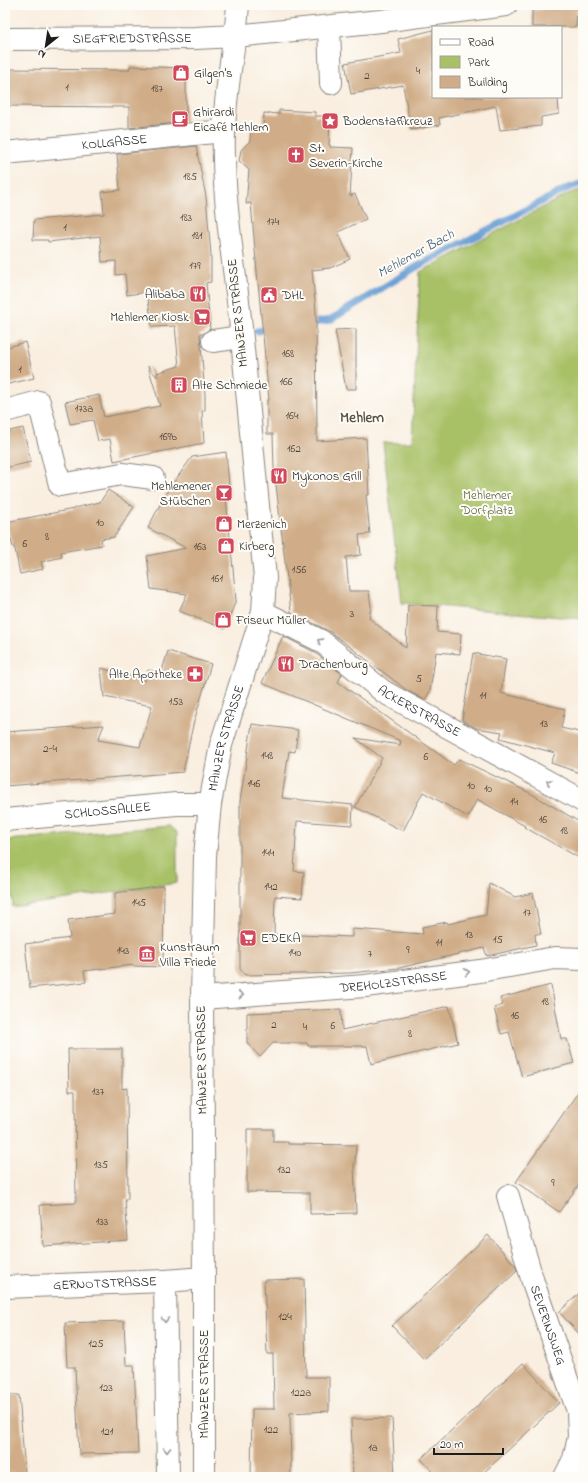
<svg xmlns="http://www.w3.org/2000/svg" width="588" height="1482" viewBox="0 0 588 1482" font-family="'Indie Flower',sans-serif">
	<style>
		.green { fill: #a8c166; stroke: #626e41 }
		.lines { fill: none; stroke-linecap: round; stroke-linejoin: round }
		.stream { stroke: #669dd4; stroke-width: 7 }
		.building { fill: #d0ad88 }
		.minor-casing { stroke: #8a857e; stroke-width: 24 }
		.minor { stroke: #fff; stroke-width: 22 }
		.oneway { stroke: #999 }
		.labels { text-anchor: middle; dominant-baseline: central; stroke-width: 4; stroke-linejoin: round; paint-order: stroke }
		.number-label { font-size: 11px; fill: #494037 }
		.street-label { font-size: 13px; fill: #1c1c1c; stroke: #fdfcf7 }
		.poi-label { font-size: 13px; fill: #1c1c1c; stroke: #fdfcf7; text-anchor: start }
		.park-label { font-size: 13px; fill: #545e3a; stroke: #fdfcf7 }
		.water-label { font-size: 14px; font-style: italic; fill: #415c78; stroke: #fdfcf7 }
		.quarter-label { font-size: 15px; font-weight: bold; fill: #5b4f42; stroke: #fdfcf7 }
	</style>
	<rect width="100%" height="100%" fill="#fdfcf7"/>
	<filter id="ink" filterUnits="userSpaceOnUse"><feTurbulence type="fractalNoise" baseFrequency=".025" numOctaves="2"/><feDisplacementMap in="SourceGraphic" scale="8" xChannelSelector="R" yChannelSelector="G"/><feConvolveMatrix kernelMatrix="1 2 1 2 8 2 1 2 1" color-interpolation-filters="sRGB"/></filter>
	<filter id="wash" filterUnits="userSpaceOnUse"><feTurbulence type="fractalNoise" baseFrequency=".012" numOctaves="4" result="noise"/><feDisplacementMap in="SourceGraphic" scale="16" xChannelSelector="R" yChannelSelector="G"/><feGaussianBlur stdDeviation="0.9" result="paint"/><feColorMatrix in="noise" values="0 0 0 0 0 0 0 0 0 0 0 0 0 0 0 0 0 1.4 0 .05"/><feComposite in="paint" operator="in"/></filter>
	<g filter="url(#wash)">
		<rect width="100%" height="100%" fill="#f9eedf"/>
		<g class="green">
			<polygon points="583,189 583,619 402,603 383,443 412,442 420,272 570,193"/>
			<polygon points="169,826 177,833 177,883 13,907 7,840"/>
		</g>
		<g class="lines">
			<g class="stream">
				<polyline points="307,324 330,320 418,266 568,188 583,183"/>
				<polyline points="257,331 271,329"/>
			</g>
		</g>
		<g id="blocks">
			<g class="building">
				<polygon points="577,6 576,27 532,27 532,10"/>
				<polygon points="433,30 433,97 558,97 559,114 541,117 541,126 500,130 496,106 439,118 440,125 411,130 403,85 351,94 345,63 401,53 398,39"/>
				<polygon points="130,66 186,68 186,122 129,128 129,107 5,106 5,69 129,70"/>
				<polygon points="279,110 315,112 315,116 330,116 329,145 330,145 330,147 353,148 350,196 355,194 366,219 338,232 350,259 330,268 312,270 316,312 317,441 366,438 369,495 366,495 370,534 359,535 361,555 346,557 349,591 369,591 371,607 369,618 406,648 408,605 438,606 437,632 461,634 460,654 436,652 430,691 425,700 408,691 329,631 291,612 274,468 273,434 267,434 267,400 269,400 255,250 251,203 246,204 249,170 239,161 241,150 250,141 251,128 263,128 264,113 279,114"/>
				<polygon points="196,146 206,197 211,255 211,282 206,283 210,329 203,334 200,334 205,395 205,410 202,411 204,443 114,461 110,439 98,441 93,420 70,424 65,402 99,395 104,417 160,406 148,366 157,377 157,373 179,366 175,326 152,327 147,292 127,295 125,274 116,275 116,261 102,262 100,236 48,242 48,240 33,240 34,220 104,214 102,192 120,190 117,154"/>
				<polygon points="356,329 356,389 346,389 335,330"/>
				<polygon points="25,342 34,378 5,385 5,348"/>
				<polygon points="23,428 31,462 5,468 5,432"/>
				<polygon points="226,452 230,496 226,497 236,600 225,629 179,611 187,594 151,589 147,556 186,548 148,528 166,493 192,457"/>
				<polygon points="108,490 134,507 114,537 101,539 102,545 61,552 62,557 41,562 43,569 20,574 15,549 13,547 6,522 74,509 74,508 100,502"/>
				<polygon points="283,636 314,652 342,674 338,682 454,765 459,759 530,793 583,824 583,860 524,827 525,826 477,799 468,817 423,792 403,831 355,807 382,758 355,738 400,745 401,741 262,683"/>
				<polygon points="168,651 211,664 193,725 183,772 5,786 5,732 104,725 98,740 140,747 152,706 104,697 101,668 145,681 148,670 161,674"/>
				<polygon points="473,653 506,659 501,693 565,709 561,728 583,733 583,774 551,763 555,753 500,738 502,732 476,728 462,720"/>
				<polygon points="252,724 298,730 295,752 289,751 282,798 353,805 352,825 297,821 294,871 304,872 302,898 275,896 274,934 352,937 352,929 423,934 422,927 447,922 448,924 486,915 489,883 515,897 533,893 541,934 535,934 536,945 487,956 484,948 399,968 350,973 245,975 240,969 240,801"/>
				<polygon points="164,886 163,967 133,966 133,965 84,971 86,982 30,988 25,944 70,938 68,920 115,914 115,893"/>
				<polygon points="551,985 561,1039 567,1039 574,1063 522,1077 509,1032 501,1034 494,1008 503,1005 500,998"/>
				<polygon points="449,1006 458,1043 371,1064 367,1046 308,1046 307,1043 273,1043 260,1057 247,1043 247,1013 341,1009 342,1030"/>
				<polygon points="68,1049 122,1049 122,1089 127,1088 128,1199 125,1199 128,1240 43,1246 40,1205 76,1203 75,1091 69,1091"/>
				<polygon points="583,1085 583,1179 559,1212 516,1182"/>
				<polygon points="247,1129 273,1129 273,1142 288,1142 288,1144 356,1145 355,1164 354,1164 356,1213 310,1214 310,1193 247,1192"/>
				<polygon points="488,1235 515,1265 517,1271 424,1359 392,1326"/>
				<polygon points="304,1279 306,1377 329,1377 329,1411 290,1413 291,1477 251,1477 252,1409 274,1409 273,1354 267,1354 264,1280"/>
				<polygon points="583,1290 583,1338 559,1312"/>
				<polygon points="124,1321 126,1365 134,1365 138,1453 79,1454 75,1367 67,1367 65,1323"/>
				<polygon points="523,1363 559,1403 479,1477 438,1477 421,1459"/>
				<polygon points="5,1395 19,1395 25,1473 5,1474"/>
				<polygon points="392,1418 395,1477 353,1477 351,1419"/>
			</g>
		</g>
	</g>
	<g filter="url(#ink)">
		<use href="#blocks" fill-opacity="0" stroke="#8a857e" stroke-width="1"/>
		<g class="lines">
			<g class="minor-casing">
				<g id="minor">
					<polyline points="329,27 331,83"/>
					<path id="s1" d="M5,39L195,38L236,36L381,21L506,5"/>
					<path id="s2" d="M5,153L224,131"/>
					<polyline points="213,341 241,337"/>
					<polyline points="5,411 39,402 60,485 122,474 153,478"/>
					<path id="s3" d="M263,612L321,641L384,692L583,801"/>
					<path id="s4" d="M5,820L176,804H210"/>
					<path id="s5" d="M202,998L365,986L480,971L555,958L583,959"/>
					<path id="s6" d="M508,1196L533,1282L578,1411L579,1437L574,1459L565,1477"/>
					<polyline points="165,1281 168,1477"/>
					<path id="s7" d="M5,1287L165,1281L204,1278"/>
					<path id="s8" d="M204,1477V1278L202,998L205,856L210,804L221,745L263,612L265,578C256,491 249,405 240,318C233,256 222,194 224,131C225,89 235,47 238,5"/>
				</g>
			</g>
			<use href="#minor" class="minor"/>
		</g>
		<defs><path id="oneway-chevron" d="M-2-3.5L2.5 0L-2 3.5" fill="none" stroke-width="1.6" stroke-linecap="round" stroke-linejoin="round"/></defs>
		<g class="oneway">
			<use href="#oneway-chevron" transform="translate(320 641) rotate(-148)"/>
			<use href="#oneway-chevron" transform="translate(549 782) rotate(-152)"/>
			<use href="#oneway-chevron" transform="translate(467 972) rotate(-8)"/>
			<use href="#oneway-chevron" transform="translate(241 995) rotate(-4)"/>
			<use href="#oneway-chevron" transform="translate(165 1320) rotate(89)"/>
			<use href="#oneway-chevron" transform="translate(167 1450) rotate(89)"/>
		</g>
	</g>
	<defs>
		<g id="shop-square" transform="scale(0.9)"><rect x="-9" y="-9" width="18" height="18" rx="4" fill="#d1495b" stroke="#fdfcf7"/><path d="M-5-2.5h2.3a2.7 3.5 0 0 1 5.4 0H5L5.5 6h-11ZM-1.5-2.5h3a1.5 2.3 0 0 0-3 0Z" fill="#fff"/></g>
		<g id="cafe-square" transform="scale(0.9)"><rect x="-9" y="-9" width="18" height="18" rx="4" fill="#d1495b" stroke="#fdfcf7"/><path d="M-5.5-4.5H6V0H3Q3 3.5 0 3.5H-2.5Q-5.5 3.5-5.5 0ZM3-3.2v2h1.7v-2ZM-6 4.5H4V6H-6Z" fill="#fff"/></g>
		<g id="sight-square" transform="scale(0.9)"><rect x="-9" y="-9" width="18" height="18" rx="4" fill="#d1495b" stroke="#fdfcf7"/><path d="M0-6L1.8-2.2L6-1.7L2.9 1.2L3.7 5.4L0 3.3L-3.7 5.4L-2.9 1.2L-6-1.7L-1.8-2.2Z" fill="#fff"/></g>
		<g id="church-square" transform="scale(0.9)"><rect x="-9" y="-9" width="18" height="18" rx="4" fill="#d1495b" stroke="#fdfcf7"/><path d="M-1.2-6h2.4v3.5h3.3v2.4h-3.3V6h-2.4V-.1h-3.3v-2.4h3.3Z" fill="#fff"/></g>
		<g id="restaurant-square" transform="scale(0.9)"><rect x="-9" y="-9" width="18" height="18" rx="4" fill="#d1495b" stroke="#fdfcf7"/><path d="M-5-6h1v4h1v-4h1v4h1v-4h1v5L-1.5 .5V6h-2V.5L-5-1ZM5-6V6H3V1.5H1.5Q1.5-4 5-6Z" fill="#fff"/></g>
		<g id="civic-square" transform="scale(0.9)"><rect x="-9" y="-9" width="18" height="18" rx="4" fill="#d1495b" stroke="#fdfcf7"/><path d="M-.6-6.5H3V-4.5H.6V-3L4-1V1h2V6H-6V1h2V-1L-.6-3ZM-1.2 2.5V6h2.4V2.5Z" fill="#fff"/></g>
		<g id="supermarket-square" transform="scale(0.9)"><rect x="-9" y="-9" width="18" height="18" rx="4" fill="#d1495b" stroke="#fdfcf7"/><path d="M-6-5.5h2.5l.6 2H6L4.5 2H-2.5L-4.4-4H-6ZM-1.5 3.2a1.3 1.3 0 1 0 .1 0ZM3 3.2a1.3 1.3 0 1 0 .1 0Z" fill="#fff"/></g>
		<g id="building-square" transform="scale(0.9)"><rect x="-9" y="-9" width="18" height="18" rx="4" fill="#d1495b" stroke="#fdfcf7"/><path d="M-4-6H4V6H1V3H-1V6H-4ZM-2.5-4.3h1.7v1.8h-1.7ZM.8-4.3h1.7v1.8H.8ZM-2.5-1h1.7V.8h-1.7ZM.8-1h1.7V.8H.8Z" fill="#fff"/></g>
		<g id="bar-square" transform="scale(0.9)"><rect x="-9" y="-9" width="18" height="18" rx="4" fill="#d1495b" stroke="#fdfcf7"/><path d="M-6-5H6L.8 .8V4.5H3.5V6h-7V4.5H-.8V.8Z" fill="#fff"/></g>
		<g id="pharmacy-square" transform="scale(0.9)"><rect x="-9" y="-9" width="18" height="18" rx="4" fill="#d1495b" stroke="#fdfcf7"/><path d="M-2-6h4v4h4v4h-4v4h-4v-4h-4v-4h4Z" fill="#fff"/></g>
		<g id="museum-square" transform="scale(0.9)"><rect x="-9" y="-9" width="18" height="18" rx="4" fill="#d1495b" stroke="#fdfcf7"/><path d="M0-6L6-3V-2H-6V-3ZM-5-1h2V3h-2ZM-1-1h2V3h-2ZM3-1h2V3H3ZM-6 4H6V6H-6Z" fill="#fff"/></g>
	</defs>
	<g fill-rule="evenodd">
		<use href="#shop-square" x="181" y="73"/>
		<use href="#cafe-square" x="180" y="119"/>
		<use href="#sight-square" x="330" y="121"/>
		<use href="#church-square" x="296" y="155"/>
		<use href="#restaurant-square" x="198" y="294"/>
		<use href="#civic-square" x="269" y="295"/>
		<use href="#supermarket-square" x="202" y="317"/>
		<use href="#building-square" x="179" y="385"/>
		<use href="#restaurant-square" x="279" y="476"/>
		<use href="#bar-square" x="224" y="493"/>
		<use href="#shop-square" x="224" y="524"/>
		<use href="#shop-square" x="226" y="546"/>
		<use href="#shop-square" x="223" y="620"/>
		<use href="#restaurant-square" x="286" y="664"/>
		<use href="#pharmacy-square" x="195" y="674"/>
		<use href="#supermarket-square" x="248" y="938"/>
		<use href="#museum-square" x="147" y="954"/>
	</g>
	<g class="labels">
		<g class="number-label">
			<text x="418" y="71">4</text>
			<text x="367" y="76">2</text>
			<text x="67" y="88">1</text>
			<text x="157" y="89">187</text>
			<text x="190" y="177">185</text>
			<text x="186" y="218">183</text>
			<text x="273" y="222">174</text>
			<text x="65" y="228">1</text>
			<text x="197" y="236">181</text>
			<text x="195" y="266">179</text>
			<text x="288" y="354">168</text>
			<text x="20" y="370">1</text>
			<text x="286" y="382">166</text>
			<text x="84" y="409">173a</text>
			<text x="292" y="416">164</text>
			<text x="168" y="437">169b</text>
			<text x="294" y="449">162</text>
			<text x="100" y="523">10</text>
			<text x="47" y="537">8</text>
			<text x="25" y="544">6</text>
			<text x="200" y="547">163</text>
			<text x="299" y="570">156</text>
			<text x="217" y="579">161</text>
			<text x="352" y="614">3</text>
			<text x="419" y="679">5</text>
			<text x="483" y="696">11</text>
			<text x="176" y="702">153</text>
			<text x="544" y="724">13</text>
			<text x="50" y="749">2-4</text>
			<text x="267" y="756">148</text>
			<text x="426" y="757">6</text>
			<text x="254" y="784">146</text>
			<text x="471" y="786">10</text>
			<text x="488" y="789">10</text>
			<text x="514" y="802">14</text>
			<text x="543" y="820">16</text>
			<text x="564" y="831">18</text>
			<text x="268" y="853">144</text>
			<text x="271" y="887">142</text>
			<text x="139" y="903">145</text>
			<text x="527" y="913">17</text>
			<text x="469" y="935">13</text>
			<text x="498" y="940">15</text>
			<text x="439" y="943">11</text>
			<text x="408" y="950">9</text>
			<text x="123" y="951">143</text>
			<text x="295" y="953">140</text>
			<text x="370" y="954">7</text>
			<text x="545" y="1002">18</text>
			<text x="515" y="1016">16</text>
			<text x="274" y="1025">2</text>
			<text x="333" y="1026">6</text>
			<text x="305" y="1027">4</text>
			<text x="410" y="1034">8</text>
			<text x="98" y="1092">137</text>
			<text x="101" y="1165">135</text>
			<text x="284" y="1170">132</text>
			<text x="553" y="1183">9</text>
			<text x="102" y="1222">133</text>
			<text x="285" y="1317">124</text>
			<text x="96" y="1344">125</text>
			<text x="106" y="1388">123</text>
			<text x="301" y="1393">122a</text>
			<text x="271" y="1430">122</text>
			<text x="107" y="1432">121</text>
			<text x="373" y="1448">1a</text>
		</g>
		<g class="street-label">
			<text stroke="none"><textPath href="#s1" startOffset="127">SIEGFRIEDSTRASSE</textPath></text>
			<text stroke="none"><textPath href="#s2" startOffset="110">KOLLGASSE</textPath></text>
			<text transform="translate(238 313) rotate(-96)">MAINZER STRASSE</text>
			<text stroke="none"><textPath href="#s3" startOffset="186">ACKERSTRASSE</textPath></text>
			<text stroke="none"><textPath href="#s8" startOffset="741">MAINZER STRASSE</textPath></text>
			<text stroke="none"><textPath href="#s4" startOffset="103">SCHLOSSALLEE</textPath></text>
			<text stroke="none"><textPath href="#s5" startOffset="192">DREHOLZSTRASSE</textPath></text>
			<text transform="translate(202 1060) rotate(-91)">MAINZER STRASSE</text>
			<text stroke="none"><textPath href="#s7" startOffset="100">GERNOTSTRASSE</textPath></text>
			<text stroke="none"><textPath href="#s6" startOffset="135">SEVERINSWEG</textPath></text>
			<text transform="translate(204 1384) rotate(-90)">MAINZER STRASSE</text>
		</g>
		<g class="poi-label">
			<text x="194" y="73">Gilgen's</text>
			<text x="193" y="112">Ghirardi<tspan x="193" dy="15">Eicafé Mehlem</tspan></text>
			<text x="343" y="121">Bodenstaffkreuz</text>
			<text x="309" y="148">St.<tspan x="309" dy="15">Severin-Kirche</tspan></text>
			<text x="185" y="294" text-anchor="end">Alibaba</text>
			<text x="282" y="295">DHL</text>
			<text x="189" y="317" text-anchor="end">Mehlemer Kiosk</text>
			<text x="192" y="385">Alte Schmiede</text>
			<text x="292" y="476">Mykonos Grill</text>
			<text x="211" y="486" text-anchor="end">Mehlemener<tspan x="211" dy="15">Stübchen</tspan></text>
			<text x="237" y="524">Merzenich</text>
			<text x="239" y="546">Kirberg</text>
			<text x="236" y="620">Friseur Müller</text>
			<text x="299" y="664">Drachenburg</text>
			<text x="182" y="674" text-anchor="end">Alte Apotheke</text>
			<text x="261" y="938">EDEKA</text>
			<text x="160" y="947">Kunstraum<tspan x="160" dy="15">Villa Friede</tspan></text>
		</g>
		<g class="park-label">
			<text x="487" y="495">Mehlemer<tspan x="487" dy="15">Dorfplatz</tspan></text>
		</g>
		<g class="water-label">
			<text transform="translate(416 254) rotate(-29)">Mehlemer Bach</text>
		</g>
		<g class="quarter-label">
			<text x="362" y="418">Mehlem</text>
		</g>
	</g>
	<rect width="588" height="1482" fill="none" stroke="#fdfcf7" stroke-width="20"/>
	<rect x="432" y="26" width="130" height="72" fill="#fdfcf7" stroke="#a3a29f"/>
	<rect x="440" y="39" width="20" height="6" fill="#ffffff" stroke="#a3a29f"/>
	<text x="468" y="46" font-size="12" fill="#1c1c1c">Road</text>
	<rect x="440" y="56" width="20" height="12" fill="#a8c166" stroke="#a3a29f"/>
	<text x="468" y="66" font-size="12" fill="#1c1c1c">Park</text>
	<rect x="440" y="76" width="20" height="12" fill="#d0ad88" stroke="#a3a29f"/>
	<text x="468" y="86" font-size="12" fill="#1c1c1c">Building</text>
	<g transform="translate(46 46) rotate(210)" stroke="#fdfcf7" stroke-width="3" paint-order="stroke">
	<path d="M0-3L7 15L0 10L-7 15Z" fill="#1c1c1c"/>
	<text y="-6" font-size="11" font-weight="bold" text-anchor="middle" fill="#1c1c1c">N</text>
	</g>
	<path d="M434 1448v6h69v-6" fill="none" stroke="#1c1c1c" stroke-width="2"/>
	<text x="440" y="1448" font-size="12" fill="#1c1c1c" stroke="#fdfcf7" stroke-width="3" paint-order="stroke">20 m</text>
</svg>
